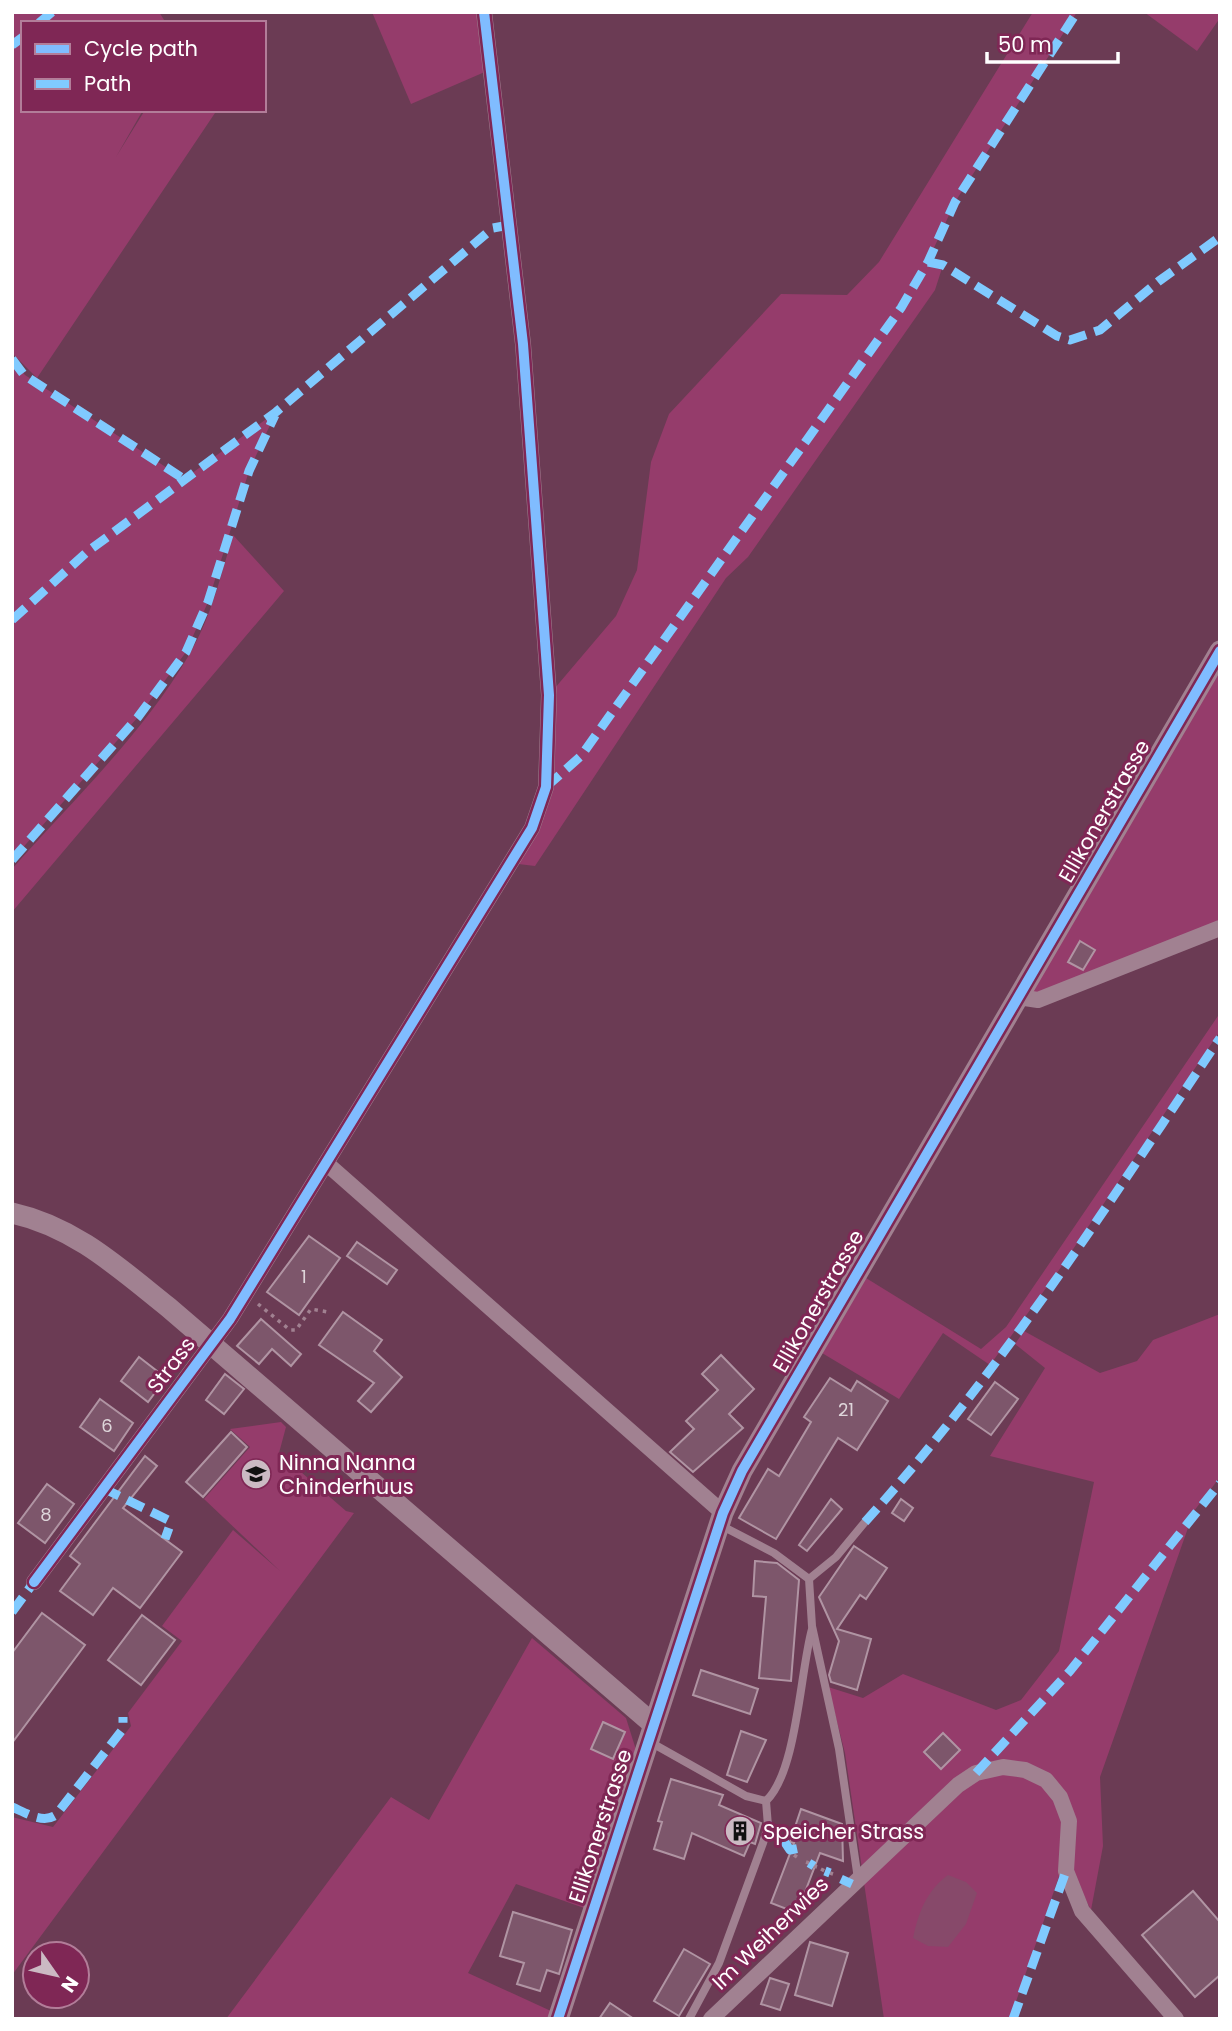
<svg xmlns="http://www.w3.org/2000/svg" width="1232" height="2031" viewBox="0 0 1232 2031" font-family="Poppins,sans-serif">
	<style>
		.green { fill: #953c6b }
		.water { fill: #87496a }
		.building { fill: #7d566b; stroke: #b094a3; stroke-width: 2 }
		.lines { fill: none; stroke-linecap: round; stroke-linejoin: round }
		.path { stroke: #a18191; stroke-width: 3.5; stroke-dasharray: 3.5 5; stroke-linecap: butt }
		.service { stroke: #a18191; stroke-width: 8 }
		.minor { stroke: #a18191; stroke-width: 16 }
		.tertiary { stroke: #a18191; stroke-width: 21 }
		.quiet { stroke: #80caff; stroke-width: 9; stroke-dasharray: 18 9; stroke-linecap: butt }
		.cycleway-casing { stroke: #7f2755; stroke-width: 15 }
		.cycleway { stroke: #80bcff; stroke-width: 10 }
		.labels { text-anchor: middle; dominant-baseline: central; stroke-width: 6; stroke-linejoin: round; paint-order: stroke }
		.number-label { font-size: 18px; fill: #ded5da }
		.street-label { font-size: 21px; fill: #fff; stroke: #7f2755 }
		.poi-label { font-size: 21px; fill: #fff; stroke: #7f2755; text-anchor: start }
	</style>
	<rect width="100%" height="100%" fill="#6b3b54"/>
	<g class="green">
		<polygon points="12,12 159,12 166,23 23,23 23,110 143,110 116,157 145,110 217,110 37,378 12,353"/>
		<polygon points="372,12 480,12 487,71 411,104"/>
		<polygon points="1033,12 1077,12 955,202 928,261 943,265 935,290 748,557 726,578 535,866 510,863 546,787 549,695 616,616 637,570 651,462 669,414 781,294 847,295 879,262"/>
		<polygon points="1144,12 1220,12 1220,18 1197,51"/>
		<polygon points="12,359 25,375 184,479 276,412 249,471 208,602 186,652 138,717 12,860"/>
		<path d="M233,535L284,591L12,912V869C72,801 143,734 189,655C211,618 221,575 233,535Z"/>
		<polygon points="1220,651 1220,928 1038,1000 1018,997"/>
		<polygon points="1220,1013 1220,1031 1057,1273 990,1365 943,1333 899,1399 822,1353 866,1278 981,1349 1006,1327"/>
		<polygon points="1220,1314 1220,1477 1194,1511 1100,1777 1103,1846 1091,1910 1065,1859 1010,2019 884,2019 845,1753 828,1687 863,1698 903,1674 996,1710 1021,1700 1059,1651 1094,1482 990,1456 1045,1368 1015,1344 1024,1331 1100,1373 1137,1361 1153,1340"/>
		<polygon points="281,1422 286,1427 279,1453 346,1511 354,1513 12,1975 12,1817 53,1827 131,1726 128,1713 182,1641 162,1626 233,1530 280,1571 204,1499 250,1447 230,1429"/>
		<polygon points="532,1638 626,1718 637,1753 587,1909 516,1884 468,1973 551,2011 549,2019 226,2019 391,1797 429,1820"/>
	</g>
	<path class="water" d="M948,1875L966,1882L977,1893L966,1924L948,1947L928,1946L913,1938C918,1913 927,1890 948,1875Z"/>
	<g class="building">
		<polygon points="1080,941 1095,950 1083,970 1068,962"/>
		<polygon points="309,1236 340,1258 299,1315 267,1292"/>
		<polygon points="357,1242 397,1270 387,1284 347,1256"/>
		<polygon points="343,1312 382,1340 374,1351 402,1377 371,1412 358,1401 374,1383 319,1345"/>
		<polygon points="261,1319 301,1354 291,1366 272,1349 259,1364 237,1346"/>
		<polygon points="721,1355 754,1389 729,1414 743,1428 693,1472 670,1452 694,1429 686,1421 718,1390 702,1374"/>
		<polygon points="139,1357 166,1378 148,1402 121,1381"/>
		<polygon points="225,1374 244,1389 224,1414 206,1400"/>
		<polygon points="830,1378 851,1391 857,1381 888,1401 857,1450 838,1438 776,1539 739,1518 768,1469 779,1476 811,1422 804,1417"/>
		<polygon points="995,1382 1018,1399 991,1435 968,1419"/>
		<polygon points="100,1399 133,1423 114,1451 80,1427"/>
		<polygon points="231,1432 247,1447 203,1497 186,1482"/>
		<polygon points="145,1456 157,1466 123,1508 182,1552 140,1608 113,1588 93,1615 60,1591 80,1564 70,1556"/>
		<polygon points="47,1484 74,1504 45,1543 18,1523"/>
		<polygon points="831,1499 842,1509 807,1551 799,1545"/>
		<polygon points="901,1499 913,1508 904,1521 892,1513"/>
		<polygon points="854,1546 887,1568 866,1599 860,1595 837,1629 871,1639 857,1690 831,1682 829,1675 839,1641 819,1597"/>
		<polygon points="755,1561 777,1563 799,1580 791,1681 759,1678 766,1597 753,1596"/>
		<polygon points="42,1613 85,1645 12,1743 12,1653"/>
		<polygon points="142,1615 175,1640 141,1685 108,1660"/>
		<polygon points="701,1670 758,1689 750,1714 693,1695"/>
		<polygon points="603,1722 625,1732 613,1759 591,1749"/>
		<polygon points="741,1731 766,1740 747,1782 727,1775"/>
		<polygon points="943,1733 960,1750 941,1769 924,1752"/>
		<polygon points="671,1779 723,1795 719,1805 761,1823 755,1844 750,1842 744,1856 692,1833 684,1859 654,1849 662,1822 658,1821"/>
		<polygon points="801,1809 842,1824 843,1861 820,1853 797,1913 771,1903 794,1843 790,1842"/>
		<polygon points="1193,1891 1220,1922 1220,1975 1195,1997 1142,1935"/>
		<polygon points="513,1912 572,1930 559,1974 547,1970 540,1991 517,1984 524,1963 500,1956"/>
		<polygon points="810,1942 848,1953 832,2006 795,1995"/>
		<polygon points="684,1949 710,1964 679,2016 654,2001"/>
		<polygon points="770,1978 789,1984 780,2010 761,2004"/>
		<polygon points="610,2003 634,2019 599,2019"/>
	</g>
	<g class="lines">
		<g class="path">
			<polyline points="258,1304 290,1330 296,1330 311,1309 328,1312"/>
			<polyline points="783,1839 784,1841"/>
			<polyline points="794,1855 797,1857"/>
			<polyline points="806,1862 809,1863"/>
			<polyline points="814,1866 817,1867"/>
			<polyline points="821,1869 825,1871"/>
			<polyline points="830,1873 833,1874"/>
		</g>
		<g class="service">
			<polyline points="722,1526 774,1553 809,1579 812,1626 839,1749 858,1879"/>
			<polyline points="809,1579 836,1557 865,1522"/>
			<path d="M650,1742L746,1796L766,1801C797,1772 800,1672 812,1629"/>
			<polyline points="689,2019 719,1963 763,1843 768,1826 766,1801"/>
		</g>
		<g class="minor">
			<polyline points="1018,997 1038,1000 1220,928"/>
			<polyline points="326,1163 723,1513"/>
			<polyline points="34,1582 230,1319 532,828 546,787 549,695 523,344 484,12"/>
			<polyline points="711,2019 958,1785 976,1773 1003,1767 1025,1770 1046,1780 1060,1797 1069,1821 1066,1871 1082,1911 1176,2019"/>
		</g>
		<g class="tertiary">
			<path d="M12,1213C75,1227 119,1268 168,1307L653,1724"/>
			<polyline points="558,2019 723,1513 742,1471 1220,651"/>
		</g>
		<g class="quiet">
			<polyline points="39,23 52,12"/>
			<polyline points="12,45 23,37"/>
			<polyline points="928,262 943,265 1057,336 1070,340 1100,330 1159,281 1220,237"/>
			<polyline points="12,359 24,375 184,479"/>
			<polyline points="12,620 87,552 276,412 493,228 509,225"/>
			<polyline points="546,787 581,756 901,308 928,262 955,202 1077,12"/>
			<polyline points="12,860 138,717 186,652 208,602 249,471 275,415"/>
			<polyline points="103,1488 168,1520 170,1525 165,1539"/>
			<path d="M865,1522C1000,1373 1108,1204 1220,1038"/>
			<polyline points="12,1612 34,1582"/>
			<polyline points="976,1773 1070,1671 1220,1483"/>
			<path d="M12,1807C26,1813 43,1824 56,1815L123,1729V1717"/>
			<polyline points="768,1826 772,1826"/>
			<polyline points="784,1841 790,1850 805,1847"/>
			<polyline points="809,1863 814,1866"/>
			<polyline points="825,1871 830,1873"/>
			<polyline points="841,1879 852,1884"/>
			<polyline points="1013,2019 1066,1871"/>
		</g>
		<g class="cycleway-casing">
			<g id="cycleway">
				<polyline points="34,1582 230,1319 532,828 546,787 549,695 523,344 484,12"/>
				<polyline points="558,2019 723,1513 742,1471 1220,651"/>
			</g>
		</g>
		<use href="#cycleway" class="cycleway"/>
	</g>
	<defs>
		<g id="school-disc" transform="scale(1.575)"><circle r="9.5" fill="#cbbac3" stroke="#7f2755"/><path d="M0-5L7-2L0 1L-7-2ZM-4 1L0 2.5L4 1V4Q0 6-4 4Z" fill="#111"/></g>
		<g id="building-disc" transform="scale(1.575)"><circle r="9.5" fill="#cbbac3" stroke="#7f2755"/><path d="M-4-6H4V6H1V3H-1V6H-4ZM-2.5-4.3h1.7v1.8h-1.7ZM.8-4.3h1.7v1.8H.8ZM-2.5-1h1.7V.8h-1.7ZM.8-1h1.7V.8H.8Z" fill="#111"/></g>
	</defs>
	<g fill-rule="evenodd">
		<use href="#school-disc" x="256" y="1474"/>
		<use href="#building-disc" x="740" y="1831"/>
	</g>
	<g class="labels">
		<g class="number-label">
			<text x="304" y="1276">1</text>
			<text x="846" y="1409">21</text>
			<text x="107" y="1425">6</text>
			<text x="46" y="1514">8</text>
		</g>
		<g class="street-label">
			<text transform="translate(1104 811) rotate(-60)">Ellikonerstrasse</text>
			<text transform="translate(818 1301) rotate(-60)">Ellikonerstrasse</text>
			<text transform="translate(171 1365) rotate(-53)">Strass</text>
			<text transform="translate(600 1826) rotate(-72)">Ellikonerstrasse</text>
			<text transform="translate(770 1933) rotate(-44)">Im Weiherwies</text>
		</g>
		<g class="poi-label">
			<text x="279" y="1462">Ninna Nanna<tspan x="279" dy="24">Chinderhuus</tspan></text>
			<text x="763" y="1831">Speicher Strass</text>
		</g>
	</g>
	<rect width="1232" height="2031" fill="none" stroke="#ffffff" stroke-width="28"/>
	<rect x="21" y="21" width="245" height="91" fill="#7f2755" stroke="#b27d99" stroke-width="2"/>
	<rect x="35" y="44" width="35" height="10" fill="#80bcff" stroke="#b27d99" stroke-width="2"/>
	<text x="84" y="56" font-size="21" fill="#ffffff">Cycle path</text>
	<rect x="35" y="79" width="35" height="10" fill="#80caff" stroke="#b27d99" stroke-width="2"/>
	<text x="84" y="91" font-size="21" fill="#ffffff">Path</text>
	<g transform="translate(56 1975) rotate(124)"><circle r="33" fill="#7f2755" stroke="#b27d99" stroke-width="2"/>
	<path d="M0-5L12 26L0 18L-12 26Z" fill="#cbbac3"/>
	<text y="-10" font-size="19" font-weight="bold" text-anchor="middle" fill="#ffffff">N</text>
	</g>
	<path d="M987 52v10h131v-10" fill="none" stroke="#ffffff" stroke-width="3.5"/>
	<text x="998" y="52" font-size="21" fill="#ffffff" stroke="#7f2755" stroke-width="5" paint-order="stroke">50 m</text>
</svg>
